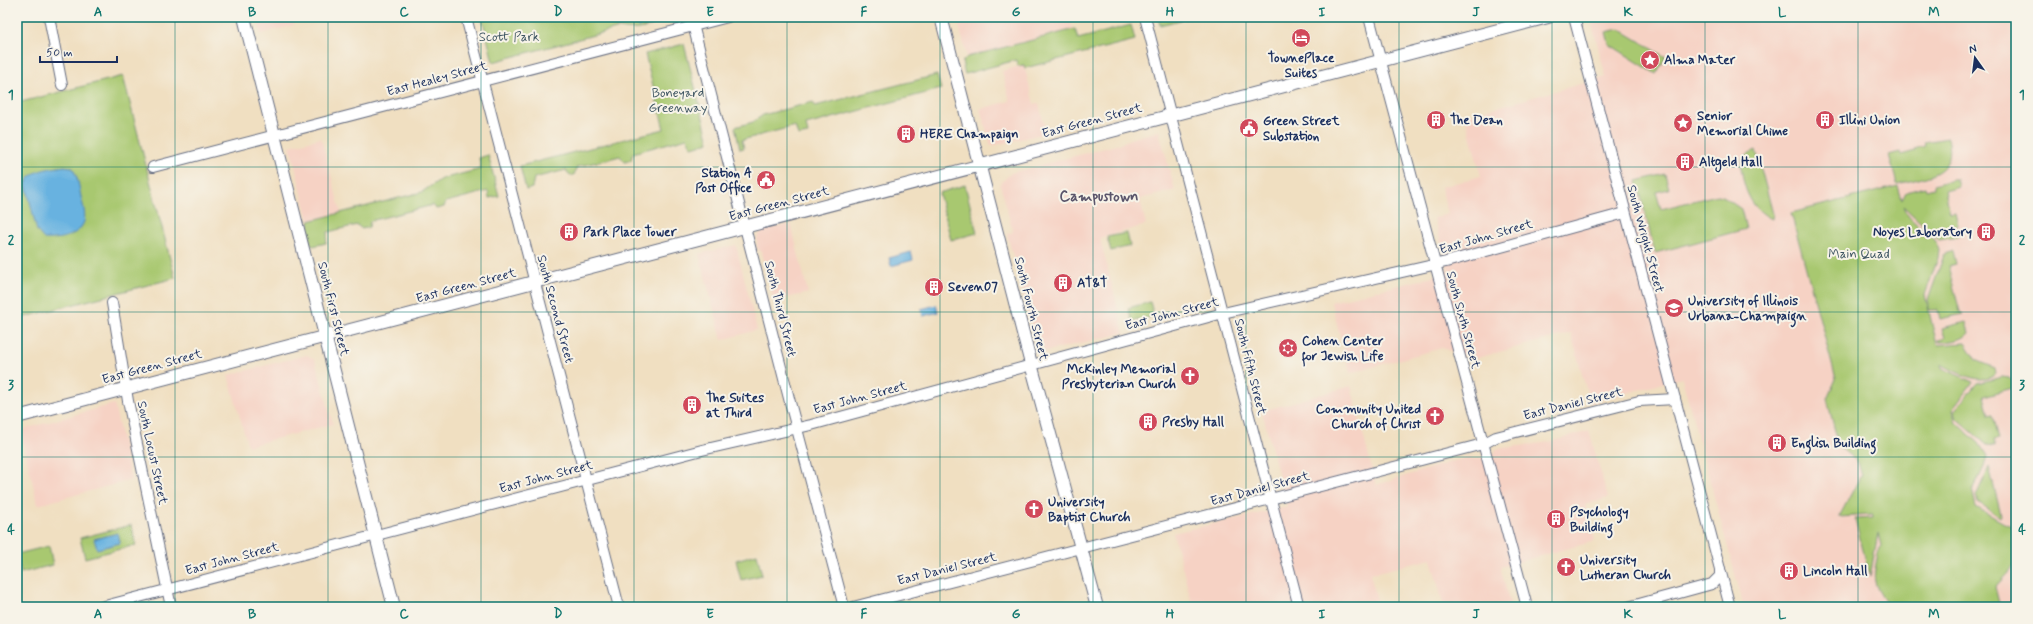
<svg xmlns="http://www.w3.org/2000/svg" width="2033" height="624" viewBox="0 0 2033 624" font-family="Mynerve,sans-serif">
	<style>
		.built { fill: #f6d2c4 }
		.green { fill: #a8c870; stroke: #627c67 }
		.water { fill: #67b2e0; stroke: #41709f }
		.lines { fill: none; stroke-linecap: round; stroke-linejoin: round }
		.minor-casing { stroke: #666d81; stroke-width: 12 }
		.tertiary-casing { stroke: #666d81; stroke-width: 14 }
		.minor { stroke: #fff; stroke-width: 10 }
		.tertiary { stroke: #fff; stroke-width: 12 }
		.grid { fill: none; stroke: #0f766e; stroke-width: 1; stroke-opacity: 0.55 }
		.labels { text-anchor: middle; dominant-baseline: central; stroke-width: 4; stroke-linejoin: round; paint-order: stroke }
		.park-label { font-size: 13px; fill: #3e5562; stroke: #f7f3e8 }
		.poi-label { font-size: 13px; font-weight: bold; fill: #1b2f5e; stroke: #f7f3e8; text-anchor: start }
		.street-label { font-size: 13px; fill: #1b2f5e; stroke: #f7f3e8 }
		.quarter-label { font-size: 15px; font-weight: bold; fill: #5a556b; stroke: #f7f3e8 }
		.neatline { fill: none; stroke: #0f766e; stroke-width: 1.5 }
		.grid-label { font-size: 13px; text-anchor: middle; font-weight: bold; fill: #0f766e }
	</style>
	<rect width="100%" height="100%" fill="#f7f3e8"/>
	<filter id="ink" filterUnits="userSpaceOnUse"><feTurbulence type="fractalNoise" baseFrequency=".025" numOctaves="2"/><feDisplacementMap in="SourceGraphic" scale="8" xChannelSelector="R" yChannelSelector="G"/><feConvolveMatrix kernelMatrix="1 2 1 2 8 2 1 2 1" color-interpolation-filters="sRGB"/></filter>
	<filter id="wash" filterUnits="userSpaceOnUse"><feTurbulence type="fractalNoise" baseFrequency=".012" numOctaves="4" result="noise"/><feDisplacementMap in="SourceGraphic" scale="16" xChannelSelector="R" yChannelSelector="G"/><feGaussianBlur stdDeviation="0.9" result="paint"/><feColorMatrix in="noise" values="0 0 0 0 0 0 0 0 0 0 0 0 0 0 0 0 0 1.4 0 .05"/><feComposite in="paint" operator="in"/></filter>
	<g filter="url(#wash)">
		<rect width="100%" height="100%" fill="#f0dfc1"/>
		<g class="built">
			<polygon points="257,17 292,17 294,25 261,34"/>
			<polygon points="957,17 1069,17 1073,29 967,57"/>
			<polygon points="1590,17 2016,17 2016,607 1744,607 1682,378 1590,403 1571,333 1473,359 1442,348 1350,373 1331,302 1424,279 1449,271 1434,218 1448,214 1441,187 1481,176 1465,116 1606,77"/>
			<polygon points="1024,65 1034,104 1039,103 1046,133 991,146 980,109 1010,101 1002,71"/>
			<polygon points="1159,131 1175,190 1140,199 1146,225 1100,238 1124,333 1039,353 1007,234 1013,232 1000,184 1011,173 1120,144 1130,139"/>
			<polygon points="321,138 341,213 309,221 290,146"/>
			<polygon points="791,224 808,293 774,301 761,252 757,248 757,239 758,235 765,230"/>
			<polygon points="736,245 757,330 722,340 699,254"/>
			<polygon points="307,355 315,360 333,424 248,446 228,375"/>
			<polygon points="1351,386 1376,485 1467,457 1475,459 1495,453 1496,449 1550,442 1589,431 1608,498 1585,505 1595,541 1500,567 1511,607 1444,607 1431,559 1370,574 1379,607 1193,607 1173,533 1287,507 1262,411"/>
			<polygon points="114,404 131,480 38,505 20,430"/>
		</g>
		<g class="green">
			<path d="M482,17H676C652,21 647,34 620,28L493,62Z"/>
			<polygon points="1158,17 1192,17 1160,25"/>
			<polygon points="1131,25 1135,40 1025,68 1024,65 1018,66 1016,60 965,74 962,62 967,57 1075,29 1078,39"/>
			<polygon points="1619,29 1666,57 1656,74 1609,44 1606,32"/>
			<polygon points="684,44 709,142 692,147 687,138 633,153 631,160 625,162 620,156 577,167 574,175 570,176 566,170 534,178 532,188 526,190 520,166 664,129 645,54"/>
			<polygon points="937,75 941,89 806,125 808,134 798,136 795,126 742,140 744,148 740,149 735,127 753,122 763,115 813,102 815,106"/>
			<polygon points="123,76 175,278 17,319 17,103"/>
			<path d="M1948,138C1958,176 1924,177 1897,184L1889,155L1900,152L1901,155L1915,151L1914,149L1925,146L1924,142Z"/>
			<path d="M1756,150L1773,214L1772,219C1753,210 1745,193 1742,173C1741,169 1740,162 1743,158C1746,154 1752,152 1756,150Z"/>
			<polygon points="488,155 499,196 489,198 488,191 446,202 444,207 436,209 433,205 370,221 369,227 362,229 357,225 328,232 326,243 313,246 310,243 309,221 422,192 441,179 481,169 479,158"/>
			<polygon points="1665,174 1669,189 1656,192 1661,209 1717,195 1722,196 1741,209 1746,229 1655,253 1637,181"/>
			<path d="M1953,179H1957L1959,187L1945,191L1950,213L1955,212L1958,225L1955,226L1958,237L1939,240L1903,206C1908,224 1933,231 1939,249L1938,258L1925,295L1937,345L1965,343L1976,360L1995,368L1996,373C1983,388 1954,371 1941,364L1942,368L1973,382L1952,409L1956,423L1979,443L1987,456L1984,467L1974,488L1972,489L1976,507L2004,523L2016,528V564L1995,587L2000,607H1889C1870,580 1873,580 1879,548L1881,546L1878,533L1870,577L1855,519L1873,518V515L1839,517L1860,477L1862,476L1858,462L1839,447L1827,399L1836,379L1791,213L1898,186L1902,200L1906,192L1925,187L1926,190L1934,188V185Z"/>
			<polygon points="965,185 977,233 951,240 939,193"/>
			<polygon points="1127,233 1130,246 1111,251 1107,237"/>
			<polygon points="1953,251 1956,264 1948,266 1960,312 1963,314 1940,319 1938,310 1929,310 1928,300 1944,255"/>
			<polygon points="1150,302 1154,316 1132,322 1128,308"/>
			<path d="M1966,322L1969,333C1962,341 1949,342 1939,342V340L1945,338L1942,328Z"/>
			<polygon points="2002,377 2009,378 2016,384 2016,387 1984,396 1989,416 1993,415 1999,439 1994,440 1995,446 1987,445 1956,418 1954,411 1977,383"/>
			<polygon points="1989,467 2001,515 2000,517 1978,502 1976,496"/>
			<polygon points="131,525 136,545 85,558 80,538"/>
			<polygon points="49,546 53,565 21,573 17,554"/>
			<polygon points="757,554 762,575 741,580 736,560"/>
		</g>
		<g class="water">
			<polygon points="625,17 645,17 639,27 634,24 634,21"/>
			<path d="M64,166L72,167C78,177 79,186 81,197C83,205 87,217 83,224C77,237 57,240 44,239L37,231L26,185C29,169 50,169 64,166Z"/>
			<polygon points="911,252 913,260 891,266 889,258"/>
			<polygon points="936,305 938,312 923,316 921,309"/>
			<polygon points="118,533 120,543 97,549 94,539"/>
		</g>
	</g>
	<g filter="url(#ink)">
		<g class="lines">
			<g class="minor-casing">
				<g id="minor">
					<polyline points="49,17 62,85"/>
					<polyline points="466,17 619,607"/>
					<polyline points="691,17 792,410 844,607"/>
					<polyline points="1145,17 1299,607"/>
					<polyline points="1369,17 1527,607"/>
					<polyline points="1574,17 1730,607"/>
					<polyline points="153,167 728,17"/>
					<polyline points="112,303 128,401 171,607"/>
					<polyline points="101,607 702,450 811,425 1223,313 1446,262 1625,213"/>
					<polyline points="853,607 1483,444 1496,437 1639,401 1675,399"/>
					<polyline points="1628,607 1712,584 1720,576 1720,569"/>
				</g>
			</g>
			<g class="tertiary-casing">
				<g id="tertiary">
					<polyline points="244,17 394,607"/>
					<polyline points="941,17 1031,364 1097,607"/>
					<polyline points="17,417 1548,17"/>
				</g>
			</g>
			<use href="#minor" class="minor"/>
			<use href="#tertiary" class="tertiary"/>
		</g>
	</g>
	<path class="grid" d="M175,17V607M328,17V607M481,17V607M634,17V607M787,17V607M940,17V607M1093,17V607M1246,17V607M1399,17V607M1552,17V607M1705,17V607M1858,17V607M17,167H2016M17,312H2016M17,457H2016"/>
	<defs>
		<g id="hotel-disc" transform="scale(1)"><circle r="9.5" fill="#d1495b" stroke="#f7f3e8"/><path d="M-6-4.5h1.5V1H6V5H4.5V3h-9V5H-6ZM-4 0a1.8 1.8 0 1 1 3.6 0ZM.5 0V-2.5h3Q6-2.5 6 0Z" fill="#fff"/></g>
		<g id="sight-disc" transform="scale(1)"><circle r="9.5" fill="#d1495b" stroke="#f7f3e8"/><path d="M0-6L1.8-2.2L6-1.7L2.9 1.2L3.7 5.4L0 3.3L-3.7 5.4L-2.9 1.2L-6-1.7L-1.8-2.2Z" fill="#fff"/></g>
		<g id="building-disc" transform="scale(1)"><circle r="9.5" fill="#d1495b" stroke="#f7f3e8"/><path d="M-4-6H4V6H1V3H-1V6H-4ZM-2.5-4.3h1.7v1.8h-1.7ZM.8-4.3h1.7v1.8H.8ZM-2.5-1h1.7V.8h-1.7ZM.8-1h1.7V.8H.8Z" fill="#fff"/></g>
		<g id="civic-disc" transform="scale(1)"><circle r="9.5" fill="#d1495b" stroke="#f7f3e8"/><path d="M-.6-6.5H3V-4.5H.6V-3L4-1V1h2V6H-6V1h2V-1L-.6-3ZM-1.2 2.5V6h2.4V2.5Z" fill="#fff"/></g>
		<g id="university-disc" transform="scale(1)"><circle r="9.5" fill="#d1495b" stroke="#f7f3e8"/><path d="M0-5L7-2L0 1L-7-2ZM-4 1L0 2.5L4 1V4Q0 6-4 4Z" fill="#fff"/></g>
		<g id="synagogue-disc" transform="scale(1)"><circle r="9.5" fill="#d1495b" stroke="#f7f3e8"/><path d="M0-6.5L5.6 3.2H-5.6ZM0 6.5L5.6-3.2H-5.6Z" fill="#fff"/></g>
		<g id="church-disc" transform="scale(1)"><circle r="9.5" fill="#d1495b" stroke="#f7f3e8"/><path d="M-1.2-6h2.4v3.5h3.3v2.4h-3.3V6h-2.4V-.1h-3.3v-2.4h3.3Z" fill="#fff"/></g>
	</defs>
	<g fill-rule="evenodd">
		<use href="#hotel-disc" x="1301" y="38"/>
		<use href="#sight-disc" x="1650" y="60"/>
		<use href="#building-disc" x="1436" y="120"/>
		<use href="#building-disc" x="1825" y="120"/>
		<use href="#sight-disc" x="1683" y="123"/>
		<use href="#civic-disc" x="1249" y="128"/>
		<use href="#building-disc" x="906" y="134"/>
		<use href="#building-disc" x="1685" y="162"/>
		<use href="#civic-disc" x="766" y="180"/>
		<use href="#building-disc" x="569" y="232"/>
		<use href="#building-disc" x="1986" y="232"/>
		<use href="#building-disc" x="1063" y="283"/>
		<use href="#building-disc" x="934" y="287"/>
		<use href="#university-disc" x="1674" y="308"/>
		<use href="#synagogue-disc" x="1288" y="348"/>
		<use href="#church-disc" x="1190" y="376"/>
		<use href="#building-disc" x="692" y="405"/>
		<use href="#church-disc" x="1435" y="416"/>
		<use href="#building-disc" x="1148" y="422"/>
		<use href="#building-disc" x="1777" y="443"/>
		<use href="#church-disc" x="1034" y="509"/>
		<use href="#building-disc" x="1556" y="519"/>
		<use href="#church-disc" x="1566" y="567"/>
		<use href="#building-disc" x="1789" y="571"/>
	</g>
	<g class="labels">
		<g class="park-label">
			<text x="509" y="37">Scott Park</text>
			<text x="678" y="93">Boneyard<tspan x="678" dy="15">Greenway</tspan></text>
			<text x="1859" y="254">Main Quad</text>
		</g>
		<g class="poi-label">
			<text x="1301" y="58" text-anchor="middle">TownePlace<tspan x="1301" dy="15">Suites</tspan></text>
			<text x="1664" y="60">Alma Mater</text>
			<text x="1697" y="116">Senior<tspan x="1697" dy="15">Memorial Chime</tspan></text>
			<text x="1450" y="120">The Dean</text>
			<text x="1839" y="120">Illini Union</text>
			<text x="1263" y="121">Green Street<tspan x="1263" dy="15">Substation</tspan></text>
			<text x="920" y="134">HERE Champaign</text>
			<text x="1699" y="162">Altgeld Hall</text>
			<text x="752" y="173" text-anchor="end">Station A<tspan x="752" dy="15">Post Office</tspan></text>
			<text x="583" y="232">Park Place Tower</text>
			<text x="1972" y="232" text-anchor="end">Noyes Laboratory</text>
			<text x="1077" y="283">AT&amp;T</text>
			<text x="948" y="287">Seven07</text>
			<text x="1688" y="301">University of Illinois<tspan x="1688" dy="15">Urbana-Champaign</tspan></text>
			<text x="1302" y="341">Cohen Center<tspan x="1302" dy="15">for Jewish Life</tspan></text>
			<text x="1176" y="369" text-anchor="end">McKinley Memorial<tspan x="1176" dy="15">Presbyterian Church</tspan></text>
			<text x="706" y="398">The Suites<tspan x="706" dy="15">at Third</tspan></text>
			<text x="1421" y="409" text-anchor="end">Community United<tspan x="1421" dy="15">Church of Christ</tspan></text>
			<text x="1162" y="422">Presby Hall</text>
			<text x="1791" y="443">English Building</text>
			<text x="1048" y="502">University<tspan x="1048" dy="15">Baptist Church</tspan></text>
			<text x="1570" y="512">Psychology<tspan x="1570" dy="15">Building</tspan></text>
			<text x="1580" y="560">University<tspan x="1580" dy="15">Lutheran Church</tspan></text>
			<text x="1803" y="571">Lincoln Hall</text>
		</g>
		<g class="street-label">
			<text transform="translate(437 79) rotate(-15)">East Healey Street</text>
			<text transform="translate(1092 121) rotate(-15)">East Green Street</text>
			<text transform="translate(779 204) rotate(-15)">East Green Street</text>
			<text transform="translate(1486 237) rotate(-16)">East John Street</text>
			<text transform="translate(1645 239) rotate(75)">South Wright Street</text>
			<text transform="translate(466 286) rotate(-15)">East Green Street</text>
			<text transform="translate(333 309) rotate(76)">South First Street</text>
			<text transform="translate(555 309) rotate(75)">South Second Street</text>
			<text transform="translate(780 309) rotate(76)">South Third Street</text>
			<text transform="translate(1031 309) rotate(76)">South Fourth Street</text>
			<text transform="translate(1172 314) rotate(-15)">East John Street</text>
			<text transform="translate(1463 320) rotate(75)">South Sixth Street</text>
			<text transform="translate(152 367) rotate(-15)">East Green Street</text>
			<text transform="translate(1250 367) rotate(76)">South Fifth Street</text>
			<text transform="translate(860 398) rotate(-15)">East John Street</text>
			<text transform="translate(1573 404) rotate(-14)">East Daniel Street</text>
			<text transform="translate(152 453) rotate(78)">South Locust Street</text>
			<text transform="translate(546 477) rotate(-15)">East John Street</text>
			<text transform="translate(1260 489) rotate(-15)">East Daniel Street</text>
			<text transform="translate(232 559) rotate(-15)">East John Street</text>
			<text transform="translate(947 569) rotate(-14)">East Daniel Street</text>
		</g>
		<g class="quarter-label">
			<text x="1099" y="197">Campustown</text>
		</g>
	</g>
	<rect width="2033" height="624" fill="none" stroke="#f7f3e8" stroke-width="44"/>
	<g transform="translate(1975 58) rotate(346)" stroke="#f7f3e8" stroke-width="3" paint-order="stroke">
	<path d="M0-3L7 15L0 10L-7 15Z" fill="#1b2f5e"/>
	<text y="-6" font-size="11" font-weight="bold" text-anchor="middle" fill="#1b2f5e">N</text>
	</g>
	<path d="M40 56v6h77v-6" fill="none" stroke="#1b2f5e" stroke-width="2"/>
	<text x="46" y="56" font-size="12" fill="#1b2f5e" stroke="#f7f3e8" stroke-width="3" paint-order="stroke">50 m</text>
	<rect x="22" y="22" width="1989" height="580" class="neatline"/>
	<g class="grid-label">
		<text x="98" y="16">A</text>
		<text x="252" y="16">B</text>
		<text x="404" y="16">C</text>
		<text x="558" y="16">D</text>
		<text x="710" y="16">E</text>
		<text x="864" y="16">F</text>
		<text x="1016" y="16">G</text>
		<text x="1170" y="16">H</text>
		<text x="1322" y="16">I</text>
		<text x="1476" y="16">J</text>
		<text x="1628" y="16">K</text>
		<text x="1782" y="16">L</text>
		<text x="1934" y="16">M</text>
		<text x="11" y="99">1</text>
		<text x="2022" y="99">1</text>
		<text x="11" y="244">2</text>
		<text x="2022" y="244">2</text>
		<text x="11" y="389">3</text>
		<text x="2022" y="389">3</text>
		<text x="11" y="534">4</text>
		<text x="2022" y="534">4</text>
		<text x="98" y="618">A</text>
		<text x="252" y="618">B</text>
		<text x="404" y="618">C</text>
		<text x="558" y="618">D</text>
		<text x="710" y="618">E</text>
		<text x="864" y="618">F</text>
		<text x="1016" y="618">G</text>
		<text x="1170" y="618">H</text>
		<text x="1322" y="618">I</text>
		<text x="1476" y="618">J</text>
		<text x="1628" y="618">K</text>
		<text x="1782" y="618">L</text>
		<text x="1934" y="618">M</text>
	</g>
</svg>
